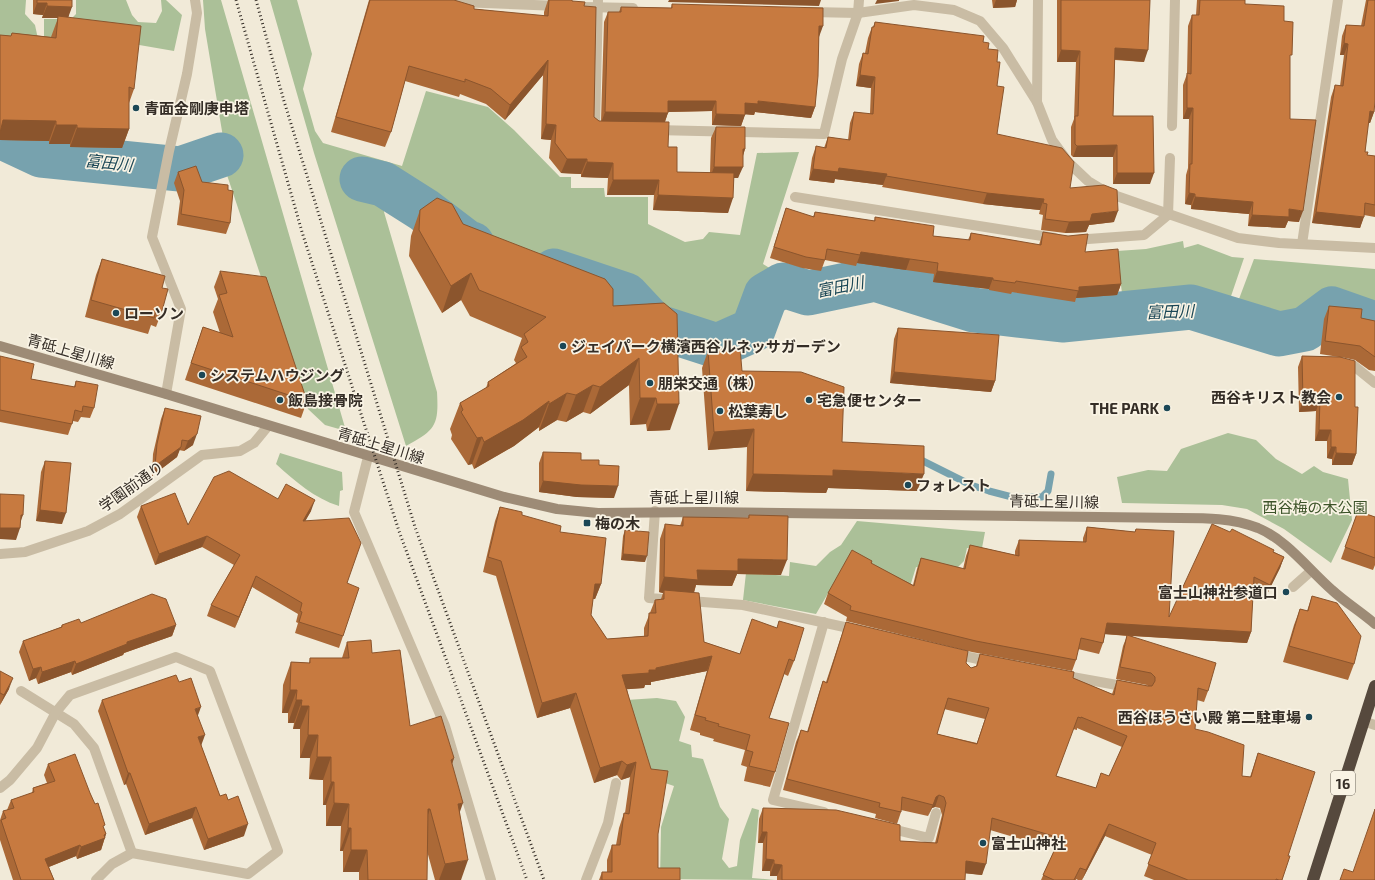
<svg xmlns="http://www.w3.org/2000/svg" width="1375" height="880" viewBox="0 0 1375 880" font-family="'Exo 2','Noto Sans JP',sans-serif">
	<style>
		.green { fill: #abc098 }
		.lines { fill: none; stroke-linecap: round; stroke-linejoin: round }
		.stream { stroke: #77a2ae; stroke-width: 7 }
		.river { stroke: #77a2ae; stroke-width: 45 }
		.street { stroke: #c9bca4; stroke-width: 10 }
		.secondary { stroke: #9d8b76; stroke-width: 10 }
		.highway { stroke: #56493d; stroke-width: 12 }
		.rail { stroke: #342d26; stroke-width: 3; stroke-dasharray: 1 3; stroke-linecap: butt }
		.wall { fill: #ab6937; fill-rule: evenodd }
		.shaded-wall { fill: #8b552d }
		.building { fill: #c77a40; stroke: #8b552d; fill-rule: evenodd }
		.poi-dot { fill: #1b4756; stroke: #f9f3e4; stroke-width: 1.5 }
		.labels { text-anchor: middle; dominant-baseline: central; stroke-width: 3.5; stroke-linejoin: round; paint-order: stroke }
		.shield { fill: #f9f3e4; stroke: #6f685f; stroke-width: 1 }
		.shield-label { font-size: 14px; font-weight: bold; fill: #342d26 }
		.poi-label { font-size: 15px; font-weight: bold; fill: #342d26; stroke: #f9f3e4; text-anchor: start }
		.street-label { font-size: 15px; fill: #342d26; stroke: #f9f3e4 }
		.park-label { font-size: 15px; fill: #3c5329; stroke: #f9f3e4 }
		.water-label { font-size: 16px; font-style: italic; fill: #1b4756; stroke: #f9f3e4 }
	</style>
	<rect width="100%" height="100%" fill="#f1ead8"/>
	<g class="green">
		<polygon points="0,0 26,0 25,14 35,25 38,39 0,52"/>
		<polygon points="76,0 126,0 132,15 138,22 156,23 162,11 161,0 166,0 182,15 174,51 93,37 44,40 44,19 71,19 76,14"/>
		<polygon points="203,0 221,0 346,431 325,425 308,409 270,304 223,163 223,137 205,29"/>
		<path d="M270,0H297L312,54L303,89L315,131L323,143L402,166L426,91L488,107L514,130L560,177H571V188H604L605,197H648V224L685,242L703,239L709,232L740,235L757,153L799,152L763,264L784,277L766,288L747,326L719,338L659,322L629,292L466,237L436,209L408,190L398,175H388L384,212L437,392C439,426 435,430 406,446L314,153Z"/>
		<polygon points="1183,241 1184,248 1198,244 1232,257 1244,258 1228,305 1272,320 1276,330 1186,301 1123,302 1117,251 1146,249"/>
		<polygon points="1254,259 1375,269 1375,310 1366,308 1364,301 1330,301 1322,298 1285,323 1278,312 1239,299"/>
		<polygon points="1228,433 1256,440 1276,459 1302,474 1314,466 1323,472 1348,479 1352,520 1331,563 1284,529 1247,509 1222,505 1122,503 1117,477 1148,470 1167,471 1181,449"/>
		<path d="M280,453L342,472L343,490L340,491L339,506C314,498 296,482 276,464Z"/>
		<polygon points="857,521 985,532 982,548 967,548 964,561 950,575 916,567 909,590 848,559 816,614 743,600 746,573 789,576 790,562 816,566 830,552 841,545"/>
		<polygon points="657,698 676,701 685,717 679,741 691,745 692,757 703,759 720,807 729,819 722,859 729,868 737,866 740,840 752,808 759,810 752,878 775,880 660,879 661,827 674,786 650,778 626,700"/>
	</g>
	<g class="lines">
		<polyline class="stream" points="916,460 921,460 971,485 989,491 1012,497 1042,497 1048,491 1051,474"/>
		<g class="river">
			<polyline points="0,136 41,155 180,169 221,155"/>
			<polyline points="362,179 383,184 424,210 466,242 472,244"/>
			<polyline points="554,271 626,295 655,326 717,346 753,330 766,295 783,285 808,293 875,279 974,310 1062,320 1191,307 1279,334 1305,329 1332,309 1375,324"/>
		</g>
		<g class="street">
			<polyline points="459,2 559,6"/>
			<polyline points="583,7 633,8"/>
			<polyline points="811,12 858,13 914,5 954,10 980,21 1003,48 1037,102 1052,140 1069,163 1088,181 1108,193 1238,238 1279,243 1375,248"/>
			<polyline points="1037,102 1038,0"/>
			<polyline points="1172,126 1175,0"/>
			<polyline points="595,129 598,0"/>
			<polyline points="655,130 824,134 842,59 858,13 859,0"/>
			<polyline points="795,197 1055,238"/>
			<polyline points="1074,240 1144,235 1168,215 1170,158"/>
			<polyline points="1302,244 1338,0"/>
			<polyline points="1342,363 1354,366 1375,383"/>
			<polyline points="166,394 181,309 152,237 169,151 187,74 197,13 195,0"/>
			<polyline points="368,457 354,512 445,726 491,880"/>
			<polyline points="655,511 649,598 743,605 858,630"/>
			<polyline points="0,554 25,552 88,531 120,514 202,455 240,451 254,443 268,426"/>
			<polyline points="1293,587 1311,571"/>
			<polyline points="824,622 773,800 824,812"/>
			<polyline points="955,654 992,662"/>
			<polyline points="1061,675 1128,687"/>
			<polyline points="21,691 74,724 94,748 132,853"/>
			<polyline points="1363,721 1375,725"/>
			<polyline points="0,788 10,780 37,748 56,712 70,695 176,657 210,671 278,851 248,874 132,853 112,864 96,880"/>
			<polyline points="888,828 929,838 936,813"/>
			<polyline points="586,880 608,823 616,783"/>
		</g>
		<path class="secondary" d="M0,346L166,394L504,497L557,509L598,513L704,512L1180,518C1206,518 1232,518 1258,528C1287,540 1308,569 1332,590C1345,602 1361,612 1375,624"/>
		<polyline class="highway" points="1313,880 1375,686"/>
		<g class="rail">
			<polyline points="236,0 302,232 399,531 527,880"/>
			<polyline points="256,0 284,101 415,527 544,880"/>
		</g>
	</g>
	<g class="wall">
		<polygon points="33,0 72,0 68,18 134,89 129,103 129,129 122,148 70,147 70,144 49,144 49,141 0,140 0,35 11,36 12,33 51,37 58,18 42,18 43,15 33,14"/>
		<polygon points="369,0 454,0 474,9 544,16 544,12 548,0 572,0 572,1 584,6 594,117 599,121 601,121 604,22 608,12 619,12 621,7 671,8 672,4 819,37 815,107 811,118 755,112 754,115 745,114 741,126 712,125 712,111 668,112 665,122 668,147 677,172 710,173 711,138 716,127 745,149 743,156 738,178 734,178 728,213 653,210 654,195 607,195 608,178 581,177 581,174 561,173 549,158 551,140 541,139 543,75 505,120 486,104 460,94 459,97 405,81 391,132 385,147 331,132"/>
		<polygon points="992,0 1017,0 1015,7 993,8"/>
		<polygon points="1057,0 1150,0 1144,62 1115,60 1113,116 1150,184 1113,184 1113,157 1073,157 1071,155 1071,127 1074,119 1076,62 1057,62"/>
		<polygon points="1197,0 1245,0 1245,4 1284,21 1290,61 1290,119 1299,222 1288,221 1285,228 1248,226 1249,214 1191,209 1191,205 1185,204 1186,175 1188,168 1189,119 1183,119 1183,85 1187,74 1188,26 1192,15 1196,15"/>
		<polygon points="1366,0 1375,0 1374,112 1370,123 1368,123 1365,152 1367,155 1375,156 1375,217 1364,215 1360,228 1312,223 1331,97 1335,85 1340,86 1344,55 1340,55 1342,36 1346,25 1361,26"/>
		<polygon points="875,22 983,42 997,62 997,134 1070,188 1114,222 1089,225 1086,232 1065,233 1041,230 1043,215 1039,214 1040,210 983,204 882,187 883,185 835,179 834,183 809,180 812,158 816,146 824,148 828,137 848,140 850,123 854,112 870,114 871,88 856,86 859,64 863,53 865,53 868,38 872,27 873,27"/>
		<polygon points="178,172 202,182 230,223 226,234 177,225 180,201 174,183"/>
		<polygon points="786,208 813,217 815,212 874,221 875,217 933,236 968,240 971,233 1039,245 1043,232 1085,252 1121,284 1117,295 1076,298 1075,302 1012,292 1011,294 989,290 989,289 933,282 934,274 857,263 856,266 825,260 821,271 802,268 770,258"/>
		<polygon points="420,210 463,224 613,306 664,303 670,430 647,431 646,424 630,425 629,385 590,414 583,412 566,422 557,420 539,431 539,427 514,446 474,469 472,464 468,465 451,439 452,435 450,429 460,403 486,388 488,382 515,364 516,363 514,360 522,338 470,316 461,300 442,313 409,256 411,236"/>
		<polygon points="102,259 162,288 162,311 156,327 151,325 148,334 85,317 96,275"/>
		<polygon points="220,271 307,401 301,418 185,380 203,327 220,333 213,312 218,299 214,287"/>
		<polygon points="1329,306 1361,318 1375,321 1375,371 1369,370 1355,360 1341,357 1356,454 1352,465 1332,465 1332,459 1327,458 1327,441 1315,441 1316,411 1299,412 1298,367 1302,356 1339,357 1320,354 1324,319"/>
		<polygon points="898,328 995,381 991,392 890,383 894,339"/>
		<polygon points="708,351 742,371 842,442 917,491 828,488 826,493 746,491 747,447 708,450 702,368"/>
		<polygon points="0,356 31,379 74,387 76,381 94,408 90,418 81,417 78,422 73,421 68,435 0,422"/>
		<polygon points="165,408 193,445 184,451 179,450 177,457 152,476 153,454 161,419"/>
		<polygon points="543,452 581,460 599,465 614,498 577,497 539,492 539,463"/>
		<polygon points="45,461 62,524 36,521 41,472"/>
		<polygon points="278,499 311,511 305,521 347,583 343,636 339,648 295,633 298,623 296,622 298,614 252,587 235,628 207,616 211,605 234,565 202,547 155,565 137,517 141,506 188,525"/>
		<polygon points="500,507 560,532 601,584 595,599 593,599 591,615 607,639 644,636 644,628 655,600 661,599 663,593 659,592 660,539 665,524 680,526 683,517 748,518 749,515 781,575 737,574 732,586 696,585 694,593 704,642 740,654 777,628 779,621 794,661 788,676 784,674 769,718 775,772 770,787 744,781 747,767 741,765 745,750 713,741 714,739 700,735 700,733 690,730 707,671 651,682 651,685 645,685 644,688 627,689 658,834 658,868 680,880 599,880 602,872 607,872 607,860 612,845 616,845 619,828 624,813 625,813 630,777 621,780 617,775 594,783 570,708 537,718 496,576 483,572 495,521"/>
		<polygon points="1358,511 1375,517 1375,565 1373,570 1341,559"/>
		<path d="M1087,527L1135,532L1136,529L1169,617L1274,552L1284,557L1280,568L1266,596L1253,590L1251,632L1247,643L1132,636L1208,691L1204,702L1197,700L1195,729L1242,776L1250,777L1258,753L1288,856L1282,880H1154L1144,876L1152,855L1105,836L1082,880H1078L1076,879V880H1041L1055,849L990,830L982,875L965,873V880H777V876H770V871H762L763,843H758L759,819L763,808L900,841L935,843L942,815L940,808L935,807L932,808L928,816L901,810V812L897,824L875,818L876,814L783,790L796,742L801,730L807,732L819,693L823,681L826,682L846,622L966,663L971,668L976,666L980,654L1073,678L1112,694L1117,680L1148,686L1147,685L1116,679L1123,646L1127,636L1105,634L1103,643L1099,654L1078,649L1076,660L1072,671L972,652L846,621L847,617L824,604L828,593L872,561V564L913,585L917,569L921,558L963,569L966,556L970,545L1015,555V551L1019,540L1083,542V538ZM944,709L985,719L977,743L937,734ZM1077,728L1122,747L1109,776L1096,788L1056,776L1073,729L1077,730Z"/>
		<polygon points="625,530 645,562 621,560 623,536"/>
		<polygon points="1312,596 1354,664 1348,680 1283,662 1294,625 1300,609 1307,611"/>
		<polygon points="81,623 176,625 172,636 124,653 123,655 72,675 71,672 38,684 36,678 29,681 19,652 23,641 61,627 62,625"/>
		<polygon points="347,642 372,653 410,726 454,758 452,764 460,812 461,880 435,880 427,851 427,880 359,880 359,872 343,872 343,851 340,851 341,826 326,826 326,805 323,805 323,780 309,779 310,758 300,758 300,729 293,729 294,723 288,723 288,713 282,713 283,685 291,662 309,663 310,658 342,658"/>
		<polygon points="0,671 9,689 0,705"/>
		<polygon points="179,682 198,716 201,745 220,796 228,800 244,836 204,850 192,818 145,835 126,784 124,785 98,711 102,700"/>
		<polygon points="48,764 90,793 106,834 101,850 77,859 76,856 49,867 54,880 13,880 0,840 0,820 3,811 7,810 11,800 32,793 33,788 47,783 44,775"/>
	</g>
	<g class="shaded-wall">
		<polygon points="669,0 821,0 819,6 668,2"/>
		<polygon points="877,0 899,0 899,1 875,4"/>
		<polygon points="996,0 1017,0 1015,7 993,8"/>
		<polygon points="37,3 47,3 43,15 33,14"/>
		<polygon points="47,6 72,7 68,18 42,18"/>
		<polygon points="819,26 823,26 819,37 815,36"/>
		<polygon points="1344,43 1348,44 1344,55 1340,55"/>
		<polygon points="1115,48 1148,50 1144,62 1111,59"/>
		<polygon points="1061,50 1080,51 1076,62 1057,62"/>
		<polygon points="548,60 543,75 505,120 510,105"/>
		<polygon points="860,75 875,77 871,88 856,86"/>
		<polygon points="668,101 716,101 712,111 664,112"/>
		<polygon points="758,101 815,107 811,118 755,112 754,115 741,114 745,103"/>
		<polygon points="1187,108 1193,108 1189,119 1183,119"/>
		<polygon points="1370,111 1374,112 1370,123 1365,122"/>
		<polygon points="605,112 668,113 664,124 601,123"/>
		<polygon points="716,114 745,115 741,126 712,125"/>
		<polygon points="3,120 56,121 49,141 0,140 0,128"/>
		<polygon points="546,124 556,125 551,140 541,139"/>
		<polygon points="56,125 77,125 70,144 49,144"/>
		<polygon points="77,128 129,129 122,148 70,147"/>
		<polygon points="1117,145 1113,157 1073,157 1077,146"/>
		<polygon points="743,149 745,149 741,161"/>
		<polygon points="567,159 587,159 581,174 561,173"/>
		<polygon points="587,162 613,163 608,178 581,177"/>
		<polygon points="714,167 743,167 738,178 710,178"/>
		<polygon points="839,168 887,174 883,185 835,179 834,183 809,180 813,169"/>
		<polygon points="1117,173 1154,173 1150,184 1113,184"/>
		<polygon points="613,180 659,180 654,195 607,195"/>
		<polygon points="987,193 1044,199 1040,210 983,204"/>
		<polygon points="1189,193 1195,194 1191,205 1185,204"/>
		<polygon points="658,195 733,198 728,213 653,210"/>
		<polygon points="1195,197 1253,202 1249,214 1191,209"/>
		<polygon points="1289,209 1303,211 1299,222 1288,221 1285,228 1248,226 1252,215"/>
		<polygon points="1118,211 1114,222 1089,225 1086,232 1065,233 1069,222 1092,214"/>
		<polygon points="1316,212 1364,217 1360,228 1312,223"/>
		<polygon points="861,252 910,259 906,270 857,263"/>
		<polygon points="937,271 993,278 989,289 933,282"/>
		<polygon points="471,273 461,300 442,313 451,286"/>
		<polygon points="1121,284 1117,295 1076,298 1079,287"/>
		<polygon points="639,358 629,385 590,414 600,387"/>
		<polygon points="894,372 995,381 991,392 890,383"/>
		<polygon points="593,385 583,412 566,422 576,395"/>
		<polygon points="567,393 557,420 539,431 549,404"/>
		<polygon points="640,398 656,398 646,424 630,425"/>
		<polygon points="1303,400 1320,400 1316,411 1299,412"/>
		<polygon points="549,401 539,427 514,446 474,469 484,442"/>
		<polygon points="657,404 679,404 670,430 647,431"/>
		<polygon points="754,429 747,447 708,450 714,432"/>
		<polygon points="1319,430 1331,430 1327,441 1315,441"/>
		<polygon points="197,434 193,445 184,451 188,441"/>
		<polygon points="482,437 472,464 468,465 477,438"/>
		<polygon points="181,447 177,457 152,476 155,466"/>
		<polygon points="1331,447 1336,447 1332,459 1327,458"/>
		<polygon points="1336,453 1356,454 1352,465 1332,465"/>
		<polygon points="833,470 924,474 917,491 828,488 826,493 746,491 753,474"/>
		<polygon points="543,481 618,486 614,498 577,497 539,492"/>
		<polygon points="315,500 311,511 299,532 303,521"/>
		<polygon points="40,510 66,513 62,524 36,521"/>
		<polygon points="21,515 23,515 19,526"/>
		<polygon points="0,528 20,528 16,540 0,539"/>
		<polygon points="207,536 202,547 155,565 159,554"/>
		<polygon points="623,554 647,556 645,562 621,560"/>
		<polygon points="1284,557 1280,568 1266,596 1270,585"/>
		<polygon points="738,559 787,560 781,575 737,574 732,586 696,585 693,595 664,590 663,593 659,592 664,577 697,570"/>
		<polygon points="256,576 252,587 235,628 239,617"/>
		<polygon points="595,584 601,584 595,599 589,598"/>
		<polygon points="1107,623 1251,632 1247,643 1103,634"/>
		<polygon points="176,625 172,636 124,653 123,655 72,675 76,664 127,642"/>
		<polygon points="712,656 707,671 651,682 651,685 645,685 644,688 617,690 622,675 649,670 656,668"/>
		<polygon points="75,661 71,672 38,684 42,672"/>
		<polygon points="41,667 36,678 29,681 33,669"/>
		<polygon points="13,678 9,689 0,705 4,695"/>
		<polygon points="290,690 297,690 288,713 282,713"/>
		<polygon points="576,693 570,708 537,718 542,703"/>
		<polygon points="296,700 302,700 294,723 288,723"/>
		<polygon points="301,706 309,706 300,729 293,729"/>
		<polygon points="201,707 197,718 195,709"/>
		<polygon points="205,735 201,746 198,737"/>
		<polygon points="308,735 318,735 310,758 300,758"/>
		<polygon points="317,757 331,757 323,780 309,779"/>
		<polygon points="454,758 446,781 451,760"/>
		<polygon points="622,761 617,775 594,783 600,768"/>
		<polygon points="636,762 630,777 621,780 627,765"/>
		<polygon points="128,773 130,773 126,784 124,785"/>
		<polygon points="331,782 334,782 326,805 323,805"/>
		<polygon points="939,795 935,807 932,808 928,816 936,797"/>
		<polygon points="334,803 349,804 341,826 326,826"/>
		<polygon points="463,803 455,826 458,804"/>
		<polygon points="196,807 192,818 145,835 149,824"/>
		<polygon points="428,809 430,809 422,832"/>
		<polygon points="248,824 244,836 204,850 208,839"/>
		<polygon points="1109,824 1105,836 1082,880 1086,870"/>
		<polygon points="348,828 351,828 343,851 340,851"/>
		<polygon points="762,832 767,832 763,843 758,843"/>
		<polygon points="106,834 101,850 77,859 81,847"/>
		<polygon points="80,845 76,856 41,870 45,859"/>
		<polygon points="351,850 367,850 359,872 343,872"/>
		<polygon points="766,859 774,860 770,871 762,871"/>
		<polygon points="468,860 461,880 439,880 445,864"/>
		<polygon points="966,861 986,864 982,875 962,873"/>
		<polygon points="774,864 782,865 777,876 770,876"/>
	</g>
	<g class="building">
		<polygon points="37,0 72,0 72,7 47,6 47,3 37,3"/>
		<polygon points="370,0 454,0 474,6 474,9 548,16 549,0 572,0 572,1 585,2 584,6 596,7 594,117 599,121 669,122 668,147 677,147 677,172 734,173 733,198 658,195 659,180 613,180 613,163 587,162 587,159 567,159 555,143 556,125 546,124 548,60 510,105 491,89 465,79 465,82 409,66 391,132 336,117"/>
		<polygon points="1061,0 1150,0 1148,50 1115,48 1113,116 1153,116 1154,173 1117,173 1117,145 1077,146 1075,144 1075,116 1078,116 1080,51 1061,50"/>
		<polygon points="1200,0 1245,0 1245,4 1284,6 1284,21 1293,22 1292,55 1290,55 1290,119 1316,120 1303,211 1289,209 1289,217 1252,215 1253,202 1195,197 1195,194 1189,193 1190,164 1192,164 1193,108 1187,108 1187,73 1191,74 1192,15 1199,15"/>
		<polygon points="1368,0 1375,0 1375,101 1374,112 1370,111 1365,152 1368,152 1367,155 1375,156 1375,205 1365,203 1364,217 1316,212 1335,85 1343,86 1348,44 1344,43 1346,25 1364,26"/>
		<polygon points="672,4 823,8 823,26 819,26 818,76 815,107 758,101 758,104 745,103 745,115 716,114 716,101 668,101 668,113 605,112 608,12 621,12 621,7 672,8"/>
		<polygon points="58,16 141,26 134,89 129,87 129,129 77,128 77,125 56,125 56,121 3,120 0,133 0,35 11,36 12,33 56,38"/>
		<polygon points="875,22 984,36 983,42 989,43 988,49 998,50 997,62 1000,62 997,86 1004,87 997,134 1062,148 1074,162 1070,188 1104,185 1117,190 1118,211 1092,214 1090,221 1069,222 1045,219 1047,204 1043,203 1044,199 987,193 886,176 887,174 839,168 838,172 813,169 816,146 826,148 828,137 850,140 854,112 873,114 875,77 860,75 863,53 868,54 872,27 874,27"/>
		<polygon points="716,127 745,127 745,149 743,149 743,167 714,167"/>
		<polygon points="196,166 202,182 228,185 228,190 233,191 230,223 181,214 184,190 178,172"/>
		<polygon points="437,198 452,204 463,224 605,279 613,289 613,306 664,303 677,314 679,404 657,404 656,398 640,398 639,358 600,387 593,385 576,395 567,393 549,404 549,401 523,420 484,442 482,437 477,438 461,412 463,410 460,403 489,386 488,382 527,357 521,347 528,342 524,334 546,317 479,290 471,273 451,286 419,230 420,210"/>
		<polygon points="786,208 814,217 815,212 875,221 875,217 934,226 933,236 970,240 971,233 1041,245 1043,232 1068,236 1088,234 1085,252 1118,249 1121,284 1079,287 1079,291 1016,281 1015,283 993,280 993,278 937,271 938,263 861,252 860,255 827,249 825,260 806,257 774,247"/>
		<polygon points="102,259 165,276 162,288 168,289 162,311 156,309 154,318 91,300"/>
		<polygon points="220,271 266,277 307,401 191,363 203,327 233,337 219,295 227,293"/>
		<polygon points="1329,306 1362,309 1361,318 1375,321 1375,357 1360,346 1325,341"/>
		<polygon points="898,328 999,335 995,381 894,372"/>
		<polygon points="740,348 742,371 801,372 844,387 842,442 924,446 924,474 833,470 833,476 753,474 754,429 714,432 708,351"/>
		<polygon points="0,356 34,364 31,379 75,387 76,381 98,385 94,408 83,406 82,412 75,410 72,424 0,410"/>
		<polygon points="1302,356 1340,357 1355,361 1355,407 1358,407 1356,454 1336,453 1336,447 1331,447 1331,430 1319,430 1320,400 1303,400"/>
		<polygon points="165,408 201,416 197,434 188,441 182,440 181,447 155,466 157,444"/>
		<polygon points="543,452 581,453 581,460 599,460 599,465 619,466 618,486 581,485 543,481"/>
		<polygon points="45,461 71,463 66,513 40,510"/>
		<polygon points="229,471 278,499 286,484 315,500 303,521 349,518 361,543 347,583 359,588 343,636 299,622 302,612 300,611 302,603 256,576 239,617 211,605 240,555 207,536 159,554 141,506 175,493 188,525 214,477"/>
		<polygon points="0,494 24,495 23,515 21,515 20,528 0,528"/>
		<polygon points="500,507 522,512 522,515 561,526 560,532 606,538 601,584 595,584 591,615 607,639 648,636 649,613 656,613 655,600 664,599 664,590 699,593 704,642 740,654 752,619 777,628 779,621 804,628 794,661 789,659 769,718 789,723 775,772 749,766 753,752 746,750 750,735 718,726 719,724 705,720 706,718 695,715 712,656 656,668 656,670 649,670 649,673 622,675 651,769 668,771 658,834 658,868 680,868 680,880 602,880 602,872 612,872 612,845 620,845 624,813 629,814 636,762 627,765 622,761 600,768 576,693 542,703 501,561 488,557"/>
		<polygon points="1358,511 1375,517 1375,558 1345,547"/>
		<polygon points="749,515 788,516 787,560 738,559 738,571 697,570 698,580 664,577 665,524 683,526 683,517 749,518"/>
		<polygon points="1212,524 1230,532 1232,529 1274,550 1273,552 1284,557 1270,585 1254,577 1251,632 1107,623 1103,643 1081,638 1076,660 976,641 850,610 851,606 828,593 852,550 872,561 871,563 914,586 921,558 965,569 970,545 1019,556 1019,540 1086,542 1087,527 1135,532 1136,529 1174,531 1169,617"/>
		<polygon points="625,530 649,532 647,556 623,554"/>
		<polygon points="152,594 166,599 176,625 127,642 127,644 76,664 75,661 42,672 41,667 33,669 23,641 62,627 62,625 79,619 81,623"/>
		<polygon points="1312,596 1337,603 1361,636 1354,664 1289,646 1300,609 1308,611"/>
		<path d="M846,622L968,651L966,663L971,668L977,666L980,654L1074,672L1073,678L1114,695L1117,680L1148,686H1152L1155,681V677L1151,673L1120,667L1127,635L1216,663L1208,691L1198,688L1195,729L1208,732L1244,745L1242,776L1251,777L1258,753L1315,772L1288,856H1290L1282,880H1279L1276,879V880H1188L1148,864L1156,843L1109,824L1086,870L1080,868L1074,880H1054L1043,875L1060,838L992,818L986,864L966,861L965,880H782V865L774,864V860L766,859L767,832H762L763,808L836,810L900,825V841L937,843L946,803L944,797L939,795L936,797L933,805L902,797L901,812L879,807L880,803L787,779L801,730L808,732L823,681L827,683ZM948,698L989,708L977,744L937,734ZM1078,717L1081,718V717L1127,736L1109,776L1101,773L1096,788L1056,776Z"/>
		<polygon points="371,640 372,653 400,650 410,726 441,716 454,758 451,760 463,803 458,804 468,860 445,864 430,809 428,809 427,880 368,880 367,850 351,850 351,828 348,828 349,804 334,803 334,782 331,782 331,757 317,757 318,735 308,735 309,706 301,706 302,700 296,700 297,690 290,690 291,662 310,663 310,658 349,658 347,642"/>
		<polygon points="0,671 13,678 4,695 0,693"/>
		<polygon points="176,675 179,682 191,678 201,707 195,709 205,735 198,737 220,796 226,794 228,800 238,796 248,824 208,839 196,807 149,824 130,773 128,773 102,700"/>
		<polygon points="75,754 90,793 95,804 98,803 105,825 103,826 106,834 104,835 105,838 81,847 80,845 45,859 54,880 21,880 1,820 6,818 3,811 14,808 11,800 34,792 33,788 55,781 48,764"/>
		<polygon points="1375,809 1375,880 1340,880 1344,869 1353,872"/>
	</g>
	<g class="poi-dot">
		<circle cx="136" cy="108" r="4"/>
		<circle cx="116" cy="313" r="4"/>
		<circle cx="563" cy="346" r="4"/>
		<circle cx="202" cy="375" r="4"/>
		<circle cx="650" cy="383" r="4"/>
		<circle cx="1339" cy="397" r="4"/>
		<circle cx="280" cy="400" r="4"/>
		<circle cx="809" cy="400" r="4"/>
		<circle cx="1167" cy="408" r="4"/>
		<circle cx="720" cy="411" r="4"/>
		<circle cx="908" cy="485" r="4"/>
		<rect x="583" y="519" width="8" height="8" rx="2"/>
		<circle cx="1286" cy="592" r="4"/>
		<circle cx="1309" cy="717" r="4"/>
		<circle cx="983" cy="843" r="4"/>
	</g>
	<g class="labels">
		<rect class="shield" x="1331" y="771" width="24" height="24" rx="3"/>
		<g class="shield-label">
			<text x="1343" y="783">16</text>
		</g>
		<g class="poi-label">
			<text x="144" y="108">青面金剛庚申塔</text>
			<text x="124" y="313">ローソン</text>
			<text x="571" y="346">ジェイパーク横濱西谷ルネッサガーデン</text>
			<text x="210" y="375">システムハウジング</text>
			<text x="658" y="383">朋栄交通（株）</text>
			<text x="1331" y="397" text-anchor="end">西谷キリスト教会</text>
			<text x="288" y="400">飯島接骨院</text>
			<text x="817" y="400">宅急便センター</text>
			<text x="1159" y="408" text-anchor="end">THE PARK</text>
			<text x="728" y="411">松葉寿し</text>
			<text x="916" y="485">フォレスト</text>
			<text x="595" y="523">梅の木</text>
			<text x="1278" y="592" text-anchor="end">富士山神社参道口</text>
			<text x="1301" y="717" text-anchor="end">西谷ほうさい殿 第二駐車場</text>
			<text x="991" y="843">富士山神社</text>
		</g>
		<g class="street-label">
			<text transform="translate(71 351) rotate(16)">青砥上星川線</text>
			<text transform="translate(381 445) rotate(17)">青砥上星川線</text>
			<text transform="translate(131 486) rotate(-35)">学園前通り</text>
			<text x="694" y="497">青砥上星川線</text>
			<text transform="translate(1054 501) rotate(1)">青砥上星川線</text>
		</g>
		<g class="park-label">
			<text x="1315" y="507">西谷梅の木公園</text>
		</g>
		<g class="water-label">
			<text transform="translate(109 162) rotate(6)">富田川</text>
			<text transform="translate(840 286) rotate(-11)">富田川</text>
			<text transform="translate(1170 311) rotate(-2)">富田川</text>
		</g>
	</g>
</svg>
